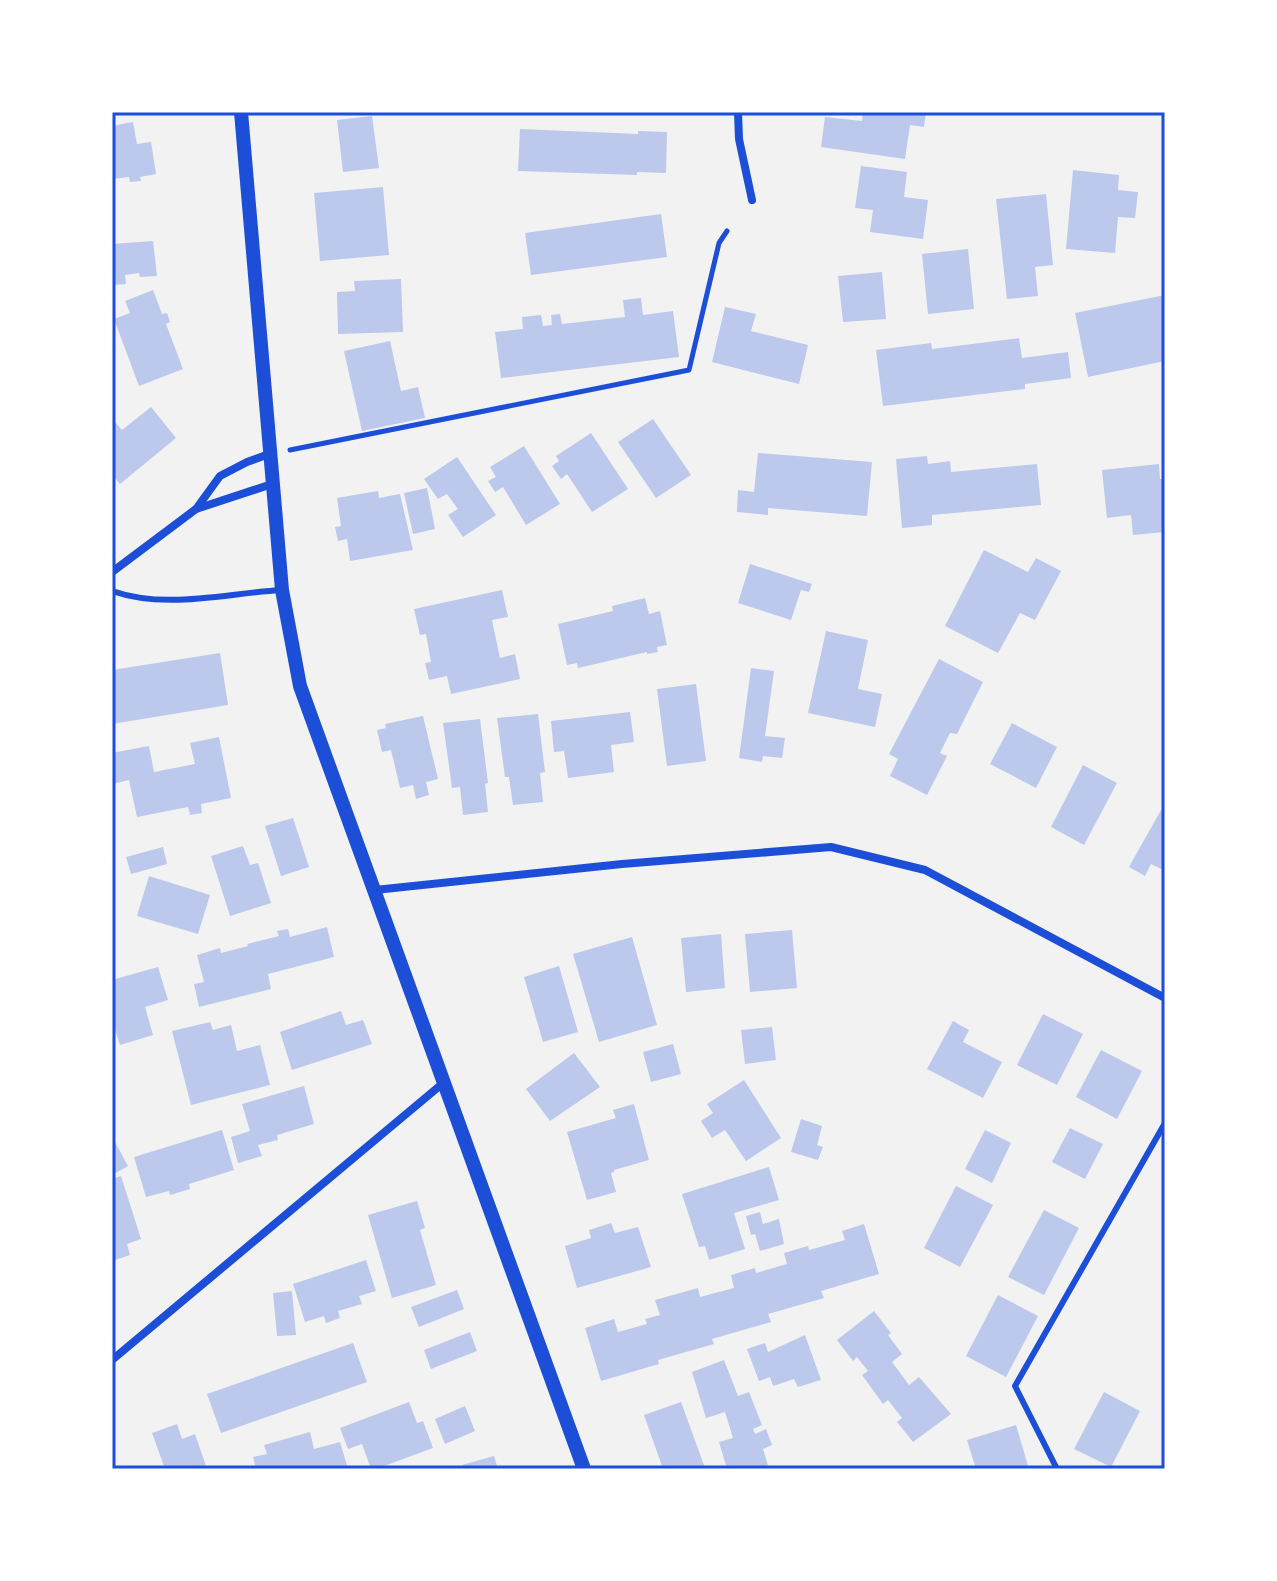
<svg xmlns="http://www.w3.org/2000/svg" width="1277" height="1581" viewBox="0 0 1277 1581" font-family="'Fira Sans Condensed',sans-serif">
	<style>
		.building { fill: #bdc9ec }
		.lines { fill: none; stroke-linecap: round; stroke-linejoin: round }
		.path { stroke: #1d4ed8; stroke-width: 5 }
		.service { stroke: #1d4ed8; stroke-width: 6 }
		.minor { stroke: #1d4ed8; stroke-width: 8 }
		.tertiary { stroke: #1d4ed8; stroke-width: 14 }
		.neatline { fill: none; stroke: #1d4ed8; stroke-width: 3 }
	</style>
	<rect width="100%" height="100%" fill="#f2f2f2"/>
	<g class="building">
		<polygon points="863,112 926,112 924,127 910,125 905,159 821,147 825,117 862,121"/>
		<polygon points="372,116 379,168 343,172 337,120"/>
		<polygon points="133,122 137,144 151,142 156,174 140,177 141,181 130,182 129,177 112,179 112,126"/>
		<polygon points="520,129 638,134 638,131 667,132 666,173 637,172 637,175 518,171"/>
		<polygon points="861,166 907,172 904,197 928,200 923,239 870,232 873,210 855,208"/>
		<polygon points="1073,170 1119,175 1118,190 1138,192 1135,218 1118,217 1115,253 1066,249"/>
		<polygon points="383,187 389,255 320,261 314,193"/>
		<polygon points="1046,194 1053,265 1035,267 1038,296 1007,299 996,199"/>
		<polygon points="661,214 667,257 531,275 525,233"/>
		<polygon points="153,241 157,276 140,277 139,273 125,275 126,284 112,285 112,244"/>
		<polygon points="968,249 974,309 928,314 922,254"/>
		<polygon points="882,272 886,319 843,322 838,276"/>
		<polygon points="401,279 403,332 338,334 337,292 355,291 354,281"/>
		<polygon points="153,290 162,314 167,313 170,322 166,324 183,369 139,386 114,319 130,313 125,301"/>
		<polygon points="1165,295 1165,361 1088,377 1075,313"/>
		<polygon points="641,298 643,315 673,311 679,357 501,378 495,332 523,329 522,317 541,315 543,326 552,325 551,315 560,314 562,324 625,317 623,300"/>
		<polygon points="725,307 756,314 751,331 808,345 799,384 712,362"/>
		<polygon points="1019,338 1022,358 1068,352 1071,378 1025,384 1025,389 883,406 876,350 931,343 932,349"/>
		<polygon points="390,341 401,391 418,387 425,418 362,431 344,351"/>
		<polygon points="151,407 176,438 120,484 112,474 112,422 114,421 122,430"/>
		<polygon points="653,419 691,475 656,498 618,442"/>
		<polygon points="591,433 628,489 592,512 567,474 561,479 552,466 559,461 556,456"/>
		<polygon points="524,446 560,504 526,525 503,487 495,492 488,481 496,477 490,467"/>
		<polygon points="758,453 872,462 867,516 768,508 768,515 737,512 738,490 754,492"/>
		<polygon points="927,456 928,464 950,461 951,472 1037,464 1041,505 932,515 932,525 902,528 896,459"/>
		<polygon points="457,457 496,515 463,537 448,515 458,509 447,494 438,499 424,479"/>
		<polygon points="1159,464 1160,479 1165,479 1165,532 1133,535 1131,515 1107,518 1102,470"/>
		<polygon points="427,488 435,529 413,534 404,493"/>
		<polygon points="378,491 379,498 400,494 413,550 350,561 347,539 338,541 335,527 341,526 337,498"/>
		<polygon points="984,550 1028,572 1036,558 1061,571 1035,620 1020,613 998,653 945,626"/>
		<polygon points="750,564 812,584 809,592 801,590 791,620 738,603"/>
		<polygon points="502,590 508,617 492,620 500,658 515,654 520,679 451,694 447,676 429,680 425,663 431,662 426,634 420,635 414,609"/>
		<polygon points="645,598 649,614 660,611 667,645 657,647 658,652 647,654 647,652 578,668 577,663 567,665 558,624 613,611 612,606"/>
		<polygon points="826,631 868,640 858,689 882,694 875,727 808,713"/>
		<polygon points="220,653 228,705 112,724 112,670"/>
		<polygon points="939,659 983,682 957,734 950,733 940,753 947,756 927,795 890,776 898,759 889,754"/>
		<polygon points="751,668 774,671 765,736 785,738 782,758 763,756 762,762 739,758"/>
		<polygon points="696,684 706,761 667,766 657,689"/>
		<polygon points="630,712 634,742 611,745 614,772 568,778 564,751 554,752 551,721"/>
		<polygon points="538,714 545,772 540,773 543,802 513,805 509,777 505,777 497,718"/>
		<polygon points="423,716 438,779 426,782 429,795 416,799 413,785 400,788 391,750 382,752 377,730 386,728 385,724"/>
		<polygon points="480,719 488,783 485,784 488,812 463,815 460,787 452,788 443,723"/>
		<polygon points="1012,723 1057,747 1036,788 990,764"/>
		<polygon points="219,737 231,798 201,804 202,813 190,815 188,807 137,817 129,780 112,784 112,753 149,746 154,772 195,764 190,743"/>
		<polygon points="1083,765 1117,783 1084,845 1051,827"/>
		<polygon points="1165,803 1165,871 1151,864 1145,876 1129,867"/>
		<polygon points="293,818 309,867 281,876 265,826"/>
		<polygon points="243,846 250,865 258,863 271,903 230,916 211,856"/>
		<polygon points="163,847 167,864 131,874 126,857"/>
		<polygon points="149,876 210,895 198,934 137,916"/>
		<polygon points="327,927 334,957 268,974 271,989 199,1007 194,984 204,982 197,955 220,948 221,953 248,946 247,944 279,936 277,931 288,929 290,937"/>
		<polygon points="792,930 797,988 750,992 745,934"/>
		<polygon points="721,934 725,988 686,992 681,938"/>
		<polygon points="632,937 657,1025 599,1042 573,954"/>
		<polygon points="559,966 578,1032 543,1042 524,977"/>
		<polygon points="158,967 168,1000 145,1007 153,1035 120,1045 112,1020 112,980"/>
		<polygon points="341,1011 346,1025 363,1020 372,1044 292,1070 280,1032"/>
		<polygon points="1043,1014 1083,1034 1057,1085 1017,1065"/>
		<polygon points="953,1021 969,1030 963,1042 1002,1062 983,1098 927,1069"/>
		<polygon points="210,1022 213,1030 231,1025 237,1051 260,1045 270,1085 191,1105 172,1031"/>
		<polygon points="772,1027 776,1060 745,1064 741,1030"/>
		<polygon points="673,1044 681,1074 651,1082 643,1052"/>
		<polygon points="1101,1050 1142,1071 1117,1119 1076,1097"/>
		<polygon points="574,1053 600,1087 550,1121 526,1089"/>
		<polygon points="744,1080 781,1138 746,1161 725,1130 712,1138 701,1121 713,1113 707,1104"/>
		<polygon points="304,1086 314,1124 277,1135 278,1140 258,1145 262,1156 238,1163 231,1137 250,1131 242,1104"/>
		<polygon points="634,1104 649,1160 614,1170 614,1172 611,1173 616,1192 587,1200 567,1132 616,1118 613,1110"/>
		<polygon points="801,1119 822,1126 817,1145 823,1147 818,1160 791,1152"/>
		<polygon points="1070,1128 1103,1144 1085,1179 1052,1162"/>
		<polygon points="222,1130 234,1170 189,1184 190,1189 170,1195 169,1191 146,1197 134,1157"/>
		<polygon points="985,1130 1011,1143 992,1183 965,1169"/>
		<polygon points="115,1142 128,1166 114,1174 112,1144"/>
		<polygon points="769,1167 779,1200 734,1213 745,1249 709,1260 705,1246 699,1247 682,1194"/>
		<polygon points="121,1176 141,1239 127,1244 130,1255 112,1261 112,1179"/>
		<polygon points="956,1186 993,1205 960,1267 924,1248"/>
		<polygon points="417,1201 425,1228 420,1230 436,1285 392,1298 368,1215"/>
		<polygon points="1044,1210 1079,1228 1044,1295 1008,1277"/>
		<polygon points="760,1212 763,1224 779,1219 784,1244 760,1251 755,1234 751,1235 746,1216"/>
		<polygon points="611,1223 615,1233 638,1227 651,1267 577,1288 565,1246 591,1238 589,1230"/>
		<polygon points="864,1224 879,1274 821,1291 824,1298 768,1314 771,1322 712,1339 714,1344 658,1360 659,1364 601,1381 585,1328 614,1319 618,1332 647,1324 645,1319 660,1315 655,1300 698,1288 700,1297 734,1288 731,1275 755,1268 756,1273 787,1264 784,1253 808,1246 809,1250 845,1240 842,1231"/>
		<polygon points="366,1260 376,1291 359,1296 362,1304 338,1311 340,1318 326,1323 324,1316 305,1322 293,1284"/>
		<polygon points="457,1290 464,1309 419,1327 411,1307"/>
		<polygon points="292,1291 296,1335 277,1336 273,1293"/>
		<polygon points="998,1295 1038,1316 1006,1377 966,1356"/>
		<polygon points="874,1311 891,1333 888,1335 902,1354 892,1362 909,1385 919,1377 951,1414 913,1442 897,1422 902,1418 888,1400 883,1404 862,1375 868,1371 857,1357 853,1361 837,1340"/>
		<polygon points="470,1332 477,1351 431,1369 424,1350"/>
		<polygon points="805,1335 821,1380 798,1387 794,1379 773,1386 770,1377 759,1381 747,1349 765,1343 768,1352"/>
		<polygon points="353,1343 367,1382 221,1433 207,1394"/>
		<polygon points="724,1360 738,1396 749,1392 762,1425 753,1429 755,1434 766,1429 772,1445 763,1449 769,1469 727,1469 719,1442 733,1438 725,1412 706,1418 692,1372"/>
		<polygon points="1104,1392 1140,1411 1111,1467 1074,1449"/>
		<polygon points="409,1402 417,1423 423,1421 433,1448 376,1469 371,1469 362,1444 348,1449 340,1428"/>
		<polygon points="681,1402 705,1468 703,1469 663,1469 644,1415"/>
		<polygon points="465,1406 475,1431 445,1444 435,1419"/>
		<polygon points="177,1424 182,1439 195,1434 207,1469 165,1469 152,1433"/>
		<polygon points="1016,1425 1029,1469 976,1469 967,1440"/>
		<polygon points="310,1432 314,1449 340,1442 348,1469 256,1469 253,1457 267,1454 264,1445"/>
		<polygon points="494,1456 498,1469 463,1469 462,1465"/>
	</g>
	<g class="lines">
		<polyline class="path" points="290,450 689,370 719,243 727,231"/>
		<g class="service">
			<path d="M112,591C167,610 226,593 282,590"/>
			<polyline points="1057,1469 1015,1386 1165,1123"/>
		</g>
		<g class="minor">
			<polyline points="738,112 739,139 752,200"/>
			<polyline points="196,509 272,484"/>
			<polyline points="112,572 196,509 220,476 247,462 269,454"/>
			<polyline points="375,890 622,864 831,847 925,870 1165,998"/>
			<polyline points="112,1360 442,1084"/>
		</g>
		<polyline class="tertiary" points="241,112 282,590 300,686 584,1469"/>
	</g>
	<rect width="1277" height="1581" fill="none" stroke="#ffffff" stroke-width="228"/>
	<rect x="114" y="114" width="1049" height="1353" class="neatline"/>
</svg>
